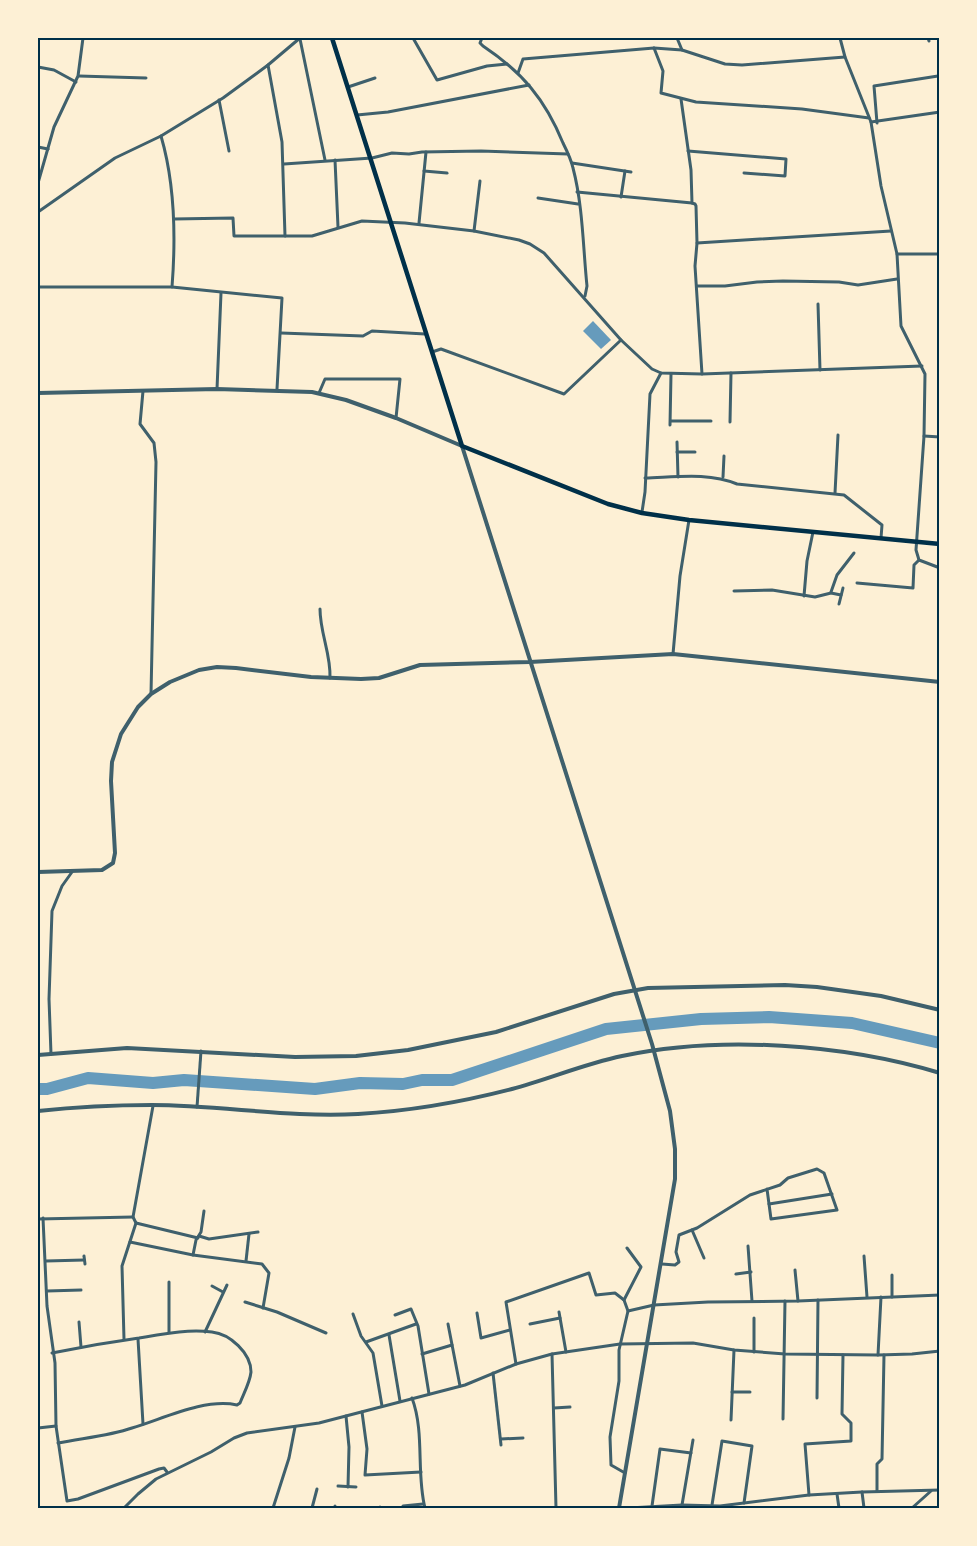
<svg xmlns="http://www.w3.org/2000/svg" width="977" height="1546" viewBox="0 0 977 1546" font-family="'DejaVu Sans',sans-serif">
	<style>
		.water { fill: #669bbc }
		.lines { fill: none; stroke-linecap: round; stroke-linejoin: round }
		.river { stroke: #669bbc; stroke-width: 12 }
		.minor { stroke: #3f606c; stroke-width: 3 }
		.tertiary { stroke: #3f606c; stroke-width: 4 }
		.secondary { stroke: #003049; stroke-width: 4.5 }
		.neatline { fill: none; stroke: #003049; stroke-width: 2 }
	</style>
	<rect width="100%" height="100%" fill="#fdf0d5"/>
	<polygon class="water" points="593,321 611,340 601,349 583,331"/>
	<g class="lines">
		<polyline class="river" points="38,1089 47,1089 88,1078 153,1083 184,1080 315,1089 360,1083 403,1084 422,1080 452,1080 606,1029 701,1019 769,1017 852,1023 940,1043"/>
		<g class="minor">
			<polyline points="413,38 437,80 487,66 507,64"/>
			<path d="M482,38L480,43L483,46C522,72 545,99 563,143C567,151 571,159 573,168C583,206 583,248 587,286L585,296"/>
			<polyline points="677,38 682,50"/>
			<polyline points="840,38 845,57 871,122 881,186 897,254 901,326 925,374 924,436 916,550 919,560 940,568"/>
			<polyline points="928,38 929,41"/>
			<polyline points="300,39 325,160"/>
			<polyline points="654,48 663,71 661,93 696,102 802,109 869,118"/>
			<polyline points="268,65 282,142 285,236"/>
			<polyline points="38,67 54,70 76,82"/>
			<polyline points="518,73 523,59 654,48 682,50 725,64 742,65 845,57"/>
			<polyline points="79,76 146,78"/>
			<polyline points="348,87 375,78"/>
			<polyline points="681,99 691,170 692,203 695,204 696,206 697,243 695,266 702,374"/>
			<polyline points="219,100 229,151"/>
			<polyline points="357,115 388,112 529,85"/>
			<polyline points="871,122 940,112"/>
			<polyline points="877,123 874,86 938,76"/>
			<path d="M161,136C175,184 176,236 172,287"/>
			<polyline points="38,147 48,149"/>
			<polyline points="688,151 786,159 785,176 744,173"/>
			<polyline points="335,160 338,227"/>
			<polyline points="572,163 631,172"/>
			<polyline points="284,164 372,158 392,153 409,154 422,152 481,151 568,154"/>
			<polyline points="424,171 447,173"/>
			<polyline points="38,183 54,127 78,76 83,38"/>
			<polyline points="577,192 692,203"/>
			<polyline points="621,197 625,171"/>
			<polyline points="538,198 578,204"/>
			<polyline points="38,212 115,158 161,136 223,98 268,65 300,38"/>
			<polyline points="174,219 233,218 234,236 312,236 362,221 405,223 474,231 519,240 530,244 544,253 621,340 652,369 661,373 702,374 922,366"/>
			<polyline points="419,223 426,152"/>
			<polyline points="474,231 480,181"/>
			<polyline points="697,243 891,231"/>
			<polyline points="897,254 940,254"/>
			<polyline points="697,286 725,286 757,282 783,281 839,282 858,285 897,279"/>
			<polyline points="38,287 172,287 282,298 277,389"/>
			<polyline points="818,304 820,370"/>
			<polyline points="281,333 363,336 372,331 425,334"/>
			<polyline points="432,352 441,349 564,394 621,340"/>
			<polyline points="217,389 221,293"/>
			<polyline points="143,391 140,424 154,443 156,462 151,694"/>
			<polyline points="319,393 325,379 400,379 396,418"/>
			<polyline points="671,421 711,421"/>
			<polyline points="730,422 731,373"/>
			<polyline points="670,425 671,374"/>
			<polyline points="924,436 940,437"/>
			<polyline points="677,442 678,477"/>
			<polyline points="677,452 695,452"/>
			<polyline points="723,477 724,456"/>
			<path d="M645,478C676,477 709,472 737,484L844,495L882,525L881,538"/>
			<polyline points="835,493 838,435"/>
			<polyline points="642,512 645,492 650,394 661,373"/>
			<polyline points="857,583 913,588 914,565 919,560"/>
			<polyline points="734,591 772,590 815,597 831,593 841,595"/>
			<polyline points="831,592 837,575 854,553"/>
			<polyline points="804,596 807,561 813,532"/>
			<polyline points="839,604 843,588"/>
			<path d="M320,609C320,633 331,654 330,678"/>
			<polyline points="673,654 680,576 689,520"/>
			<polyline points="51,1054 49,999 52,911 62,886 72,872"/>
			<polyline points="197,1107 201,1051"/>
			<polyline points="769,1204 832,1194"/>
			<polyline points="43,1218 47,1306 55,1363 56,1426 67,1501 78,1499 159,1469 164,1468 167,1472"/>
			<polyline points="38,1219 133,1217"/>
			<polyline points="136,1223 198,1238"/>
			<polyline points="692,1230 704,1258"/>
			<polyline points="199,1236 209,1239 258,1232"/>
			<polyline points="130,1242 193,1255 262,1264 269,1273 263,1308"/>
			<polyline points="748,1246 752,1301"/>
			<polyline points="193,1255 196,1240 201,1232 204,1211"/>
			<polyline points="84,1256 85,1264"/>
			<polyline points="864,1256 867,1297"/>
			<polyline points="46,1261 84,1260"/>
			<polyline points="246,1261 249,1234"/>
			<polyline points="662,1264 675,1265 679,1262 676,1252 679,1235 697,1228 750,1195 780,1185 788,1178 817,1169 824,1173 837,1210 771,1219 767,1189"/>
			<polyline points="795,1270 798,1301"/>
			<polyline points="736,1274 751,1272"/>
			<polyline points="892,1275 892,1297"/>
			<polyline points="212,1286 223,1292"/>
			<polyline points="47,1291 81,1290"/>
			<polyline points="624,1300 641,1267 627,1248"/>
			<polyline points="245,1302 277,1312 326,1333"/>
			<polyline points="628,1311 654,1305 708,1302 798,1301 940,1295"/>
			<polyline points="559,1312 566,1352"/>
			<polyline points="477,1313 481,1338 510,1330"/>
			<polyline points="353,1314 361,1336 373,1353 382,1406"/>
			<polyline points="395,1315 411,1309 418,1326 429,1394"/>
			<polyline points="79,1322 81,1347"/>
			<polyline points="448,1324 460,1386"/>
			<polyline points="530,1324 560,1318"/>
			<polyline points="169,1332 169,1282"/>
			<polyline points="205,1332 227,1285"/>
			<polyline points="389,1335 400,1401"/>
			<polyline points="124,1339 122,1266 136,1223 133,1217 153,1106"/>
			<polyline points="138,1339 143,1424"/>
			<polyline points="366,1342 416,1324"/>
			<polyline points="754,1352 754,1318"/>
			<path d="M52,1353C81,1347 110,1342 139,1338C163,1334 187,1329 212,1332C230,1334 251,1353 251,1372C250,1382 244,1393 240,1403L237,1405C204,1398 163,1419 132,1428C109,1436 83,1438 58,1443"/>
			<polyline points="422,1354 452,1345"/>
			<polyline points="552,1354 556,1508"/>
			<polyline points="878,1355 881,1297"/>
			<polyline points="516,1364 506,1302 589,1273 596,1295 615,1293 624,1300 628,1311 619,1350 619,1381 610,1437 611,1465 625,1473"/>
			<polyline points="493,1373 501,1445"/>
			<polyline points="732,1392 750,1392"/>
			<path d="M412,1398C425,1433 416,1473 425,1508"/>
			<polyline points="817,1398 818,1300"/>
			<polyline points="554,1408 570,1407"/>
			<polyline points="362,1412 367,1449 365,1475 421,1472"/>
			<polyline points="346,1416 349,1447 348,1487"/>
			<polyline points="783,1419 785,1301"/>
			<polyline points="731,1420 734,1350"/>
			<polyline points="38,1428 56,1426"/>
			<polyline points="501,1439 523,1438"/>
			<polyline points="338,1486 356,1487"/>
			<polyline points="877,1491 877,1464 882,1459 884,1355"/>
			<polyline points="862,1492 864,1508"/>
			<polyline points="837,1494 839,1508"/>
			<polyline points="809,1495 805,1444 851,1441 851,1423 842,1414 843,1355"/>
			<polyline points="682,1505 693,1440"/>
			<polyline points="712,1505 722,1441 752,1446 744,1503"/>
			<polyline points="652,1506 660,1449 691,1453"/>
			<polyline points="380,1507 380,1508"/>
			<polyline points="124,1508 138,1494 156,1479 211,1452 234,1438 247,1433 319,1423 465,1385 516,1364 552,1354 620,1344 693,1343 734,1350 785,1354 878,1355 912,1354 940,1351"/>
			<polyline points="273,1508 289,1458 295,1427"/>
			<polyline points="312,1508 317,1489"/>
			<polyline points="335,1508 335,1506"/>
			<polyline points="404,1508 403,1506 423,1504"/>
			<polyline points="629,1508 682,1505 720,1506 809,1495 862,1492 940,1490"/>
			<polyline points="912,1508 931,1491"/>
		</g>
		<g class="tertiary">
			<polyline points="38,393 217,389 312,392 346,400 396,418 462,446 652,1044 670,1111 675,1149 675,1179 619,1508"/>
			<polyline points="38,872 102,870 113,863 115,853 111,781 112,762 121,734 138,707 151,694 170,682 199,670 217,667 236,668 311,677 361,679 379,678 420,665 530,662 673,654 940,682"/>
			<polyline points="38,1055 127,1048 295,1057 356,1056 408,1050 496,1032 614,994 648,988 785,985 817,987 881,996 940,1010"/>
			<path d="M38,1111C75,1107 114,1105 152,1105C221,1105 289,1118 358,1114C410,1111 462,1102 512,1089C549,1079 584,1064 622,1056C720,1035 844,1044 940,1073"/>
		</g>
		<polyline class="secondary" points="332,38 462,446 608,504 642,513 689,520 940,544"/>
	</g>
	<rect width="977" height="1546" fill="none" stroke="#fdf0d5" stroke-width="78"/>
	<rect x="39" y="39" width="899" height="1468" class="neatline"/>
</svg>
